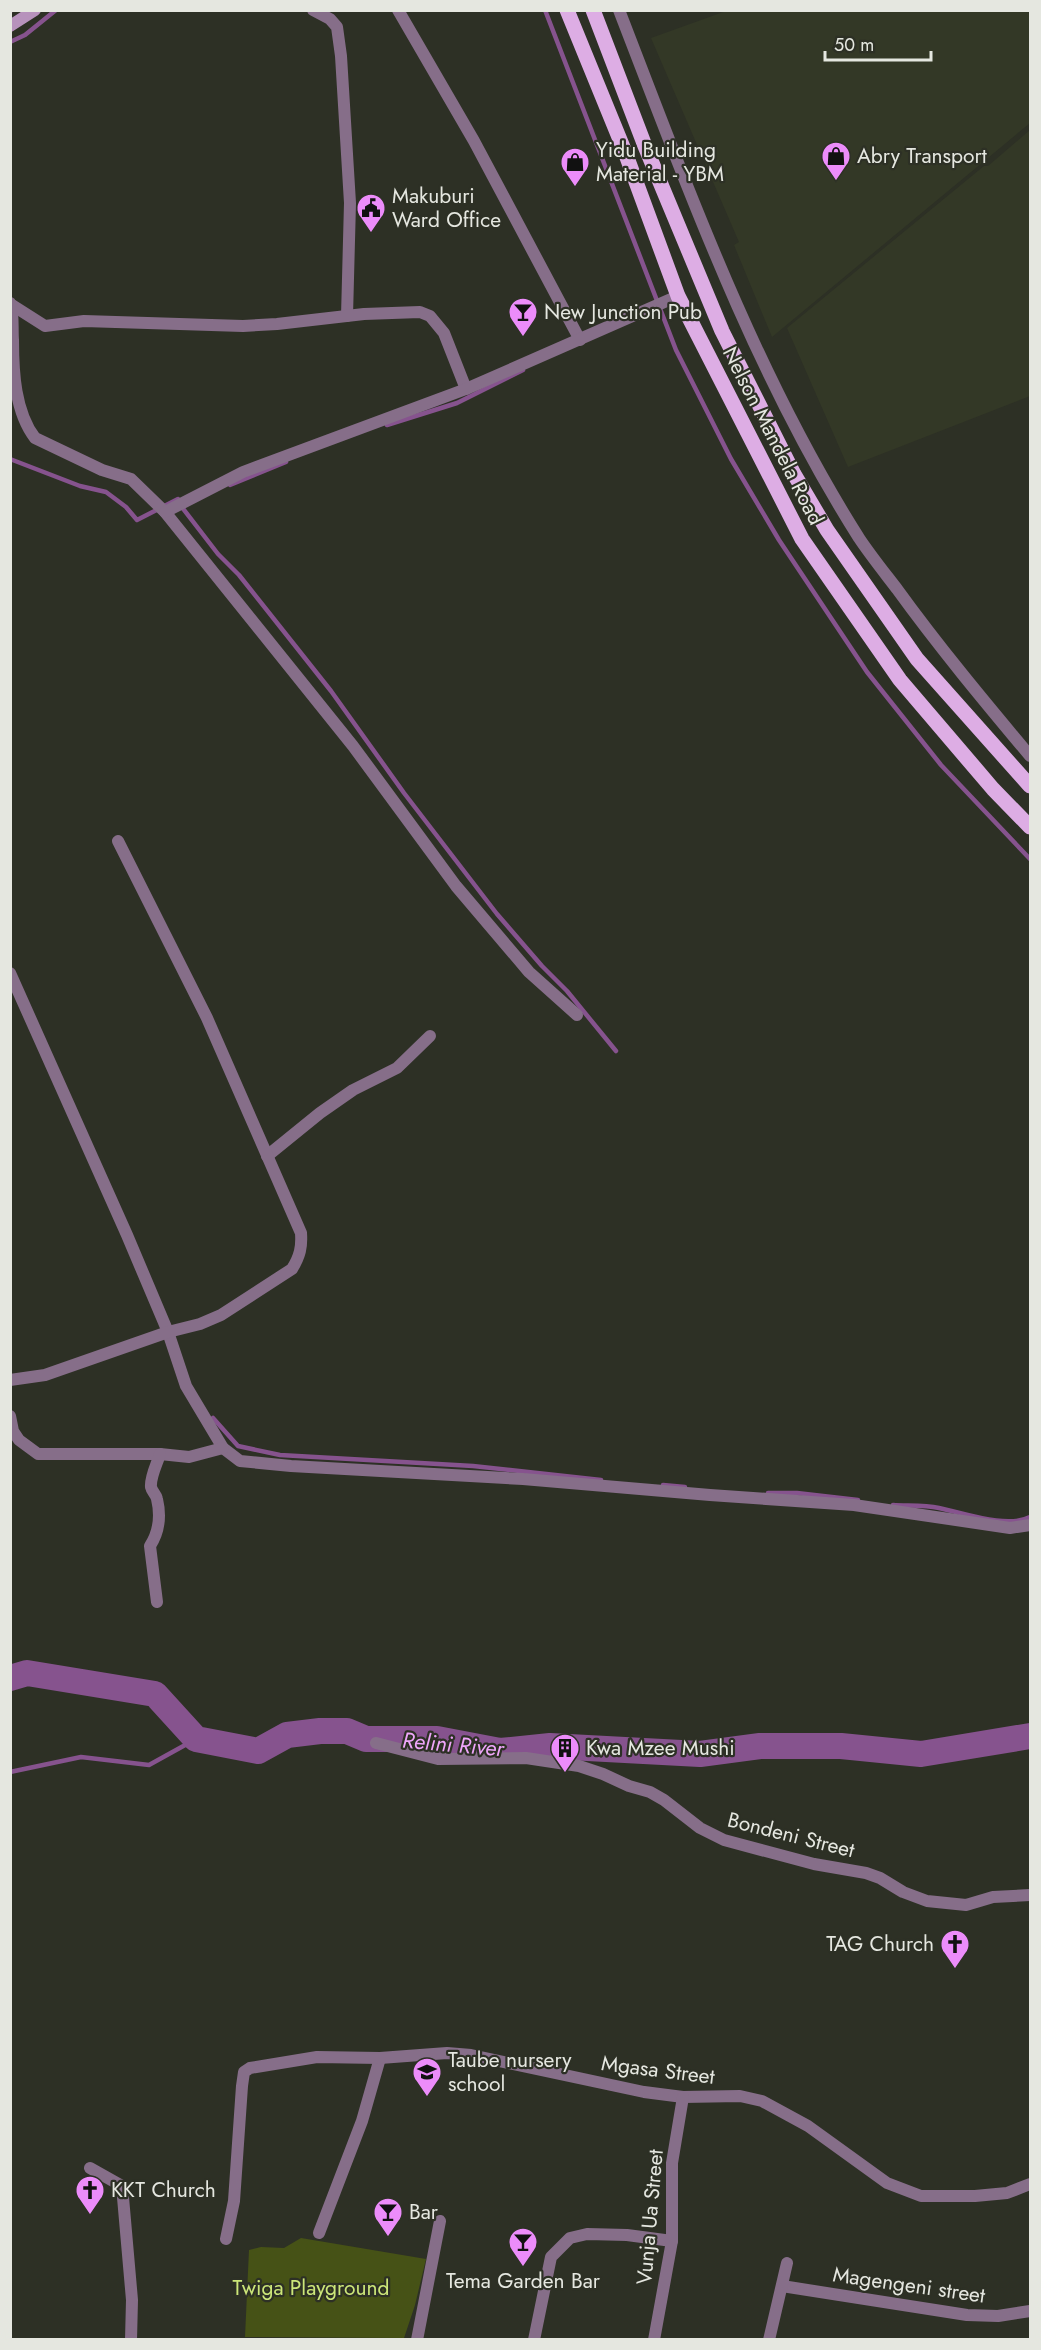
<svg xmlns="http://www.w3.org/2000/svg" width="1041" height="2350" viewBox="0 0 1041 2350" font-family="Jost,sans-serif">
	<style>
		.built { fill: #333826 }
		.green { fill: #465216 }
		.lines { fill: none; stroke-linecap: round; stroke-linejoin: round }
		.stream { stroke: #86538e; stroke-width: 4.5 }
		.river { stroke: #86538e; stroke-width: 26 }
		.street { stroke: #866e89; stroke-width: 12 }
		.secondary { stroke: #b792bc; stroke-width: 12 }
		.primary { stroke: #ddade4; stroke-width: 15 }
		.labels { text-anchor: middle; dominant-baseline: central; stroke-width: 4.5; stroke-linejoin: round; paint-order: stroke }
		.poi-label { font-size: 21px; fill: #e5e7e0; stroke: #2d3025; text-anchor: start }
		.street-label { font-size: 21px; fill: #e5e7e0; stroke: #2d3025 }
		.park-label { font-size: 21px; fill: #cce679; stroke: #2d3025 }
		.water-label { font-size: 22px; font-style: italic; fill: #efa6fa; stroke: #2d3025 }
	</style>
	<rect width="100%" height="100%" fill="#2d3025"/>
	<g class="built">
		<polygon points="726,11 1030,11 1030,123 772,337 734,245 739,242 651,38"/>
		<polygon points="1030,130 1030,396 848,467 787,328 984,166 988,166"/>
	</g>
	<polygon class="green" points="301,2238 426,2259 415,2305 404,2338 245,2337 249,2250 261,2247 284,2248"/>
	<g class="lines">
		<g class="stream">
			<polyline points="545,10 676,350 731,459 779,540 867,672 941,765 1030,859"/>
			<polyline points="10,11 12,10"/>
			<polyline points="10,42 25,35 56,10"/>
			<polyline points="387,425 457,403 523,370"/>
			<polyline points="10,459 80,486 106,492 126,507 137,520 178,499"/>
			<polyline points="230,485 286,462"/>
			<polyline points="181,506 218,554 239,575 331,691 404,793 497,914 542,966 567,991 616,1051"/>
			<polyline points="213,1418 238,1446 280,1455 473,1466 601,1480"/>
			<polyline points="663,1485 685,1487"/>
			<polyline points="768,1493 797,1493 858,1500"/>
			<path d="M893,1505C908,1506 924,1505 939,1508C964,1513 1007,1529 1030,1517"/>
			<polyline points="10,1772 81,1757 149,1765 196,1739"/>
		</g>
		<polyline class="river" points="10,1678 27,1673 155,1694 196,1739 258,1751 287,1735 320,1731 347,1731 366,1739 437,1739 500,1751 550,1746 700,1754 760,1746 841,1746 921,1754 1030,1736"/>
		<g class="street">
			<polyline points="313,10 330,19 337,27 341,56 350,203 347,316"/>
			<polyline points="398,10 474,141 580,340"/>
			<path d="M619,10C689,191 755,374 859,538C871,556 884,572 897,589C939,647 984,701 1030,756"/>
			<path d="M10,303C14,314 12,328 13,340C13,372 15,412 35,438L102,470L131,479L165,512L353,746L456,886L529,972L577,1015"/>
			<polyline points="12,305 45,326 84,321 243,326 277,324 364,314 420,312 430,316 444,333 466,389"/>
			<polyline points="165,512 243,472 466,389 678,296"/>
			<polyline points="10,973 127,1235 168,1332 186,1386 223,1448 240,1461 291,1466 523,1479 710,1495 854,1505 1010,1528 1030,1525"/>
			<polyline points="267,1156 320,1113 353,1090 397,1068 430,1036"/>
			<path d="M10,1380L45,1375L168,1332L200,1324L221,1315L292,1269C300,1256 302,1247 301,1233L207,1018L118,841"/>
			<polyline points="10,1416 13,1431 19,1440 38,1454 160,1454 189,1457 223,1448"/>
			<path d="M157,1602L150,1546C159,1532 161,1516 157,1499C156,1494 152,1492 151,1487C150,1477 157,1464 160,1454"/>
			<polyline points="376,1743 438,1759 526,1758 579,1766 603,1774 629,1786 650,1792 664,1800 700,1828 724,1840 814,1864 866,1873 880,1878 903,1892 927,1901 966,1905 993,1897 1030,1895"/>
			<polyline points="90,2168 122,2186 132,2300 131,2340"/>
			<polyline points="319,2233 362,2121 380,2058"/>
			<polyline points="226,2239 234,2201 242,2086 244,2072 250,2068 317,2057 380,2058 447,2053 471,2055 644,2092 683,2097 740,2096 762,2101 808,2126 887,2183 921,2196 975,2196 1007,2193 1030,2184"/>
			<polyline points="782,2286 967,2315 998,2316 1030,2311"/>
			<polyline points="417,2340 440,2221"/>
			<polyline points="534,2340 551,2257 570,2238 587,2234 627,2235 672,2241"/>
			<polyline points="654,2340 672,2241 672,2163 683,2097"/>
			<polyline points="769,2340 787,2263"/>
		</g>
		<polyline class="secondary" points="10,26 35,10"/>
		<g class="primary">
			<polyline points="567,10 625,152 678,296 802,539 900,680 993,789 1030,827"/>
			<polyline points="593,10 645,146 722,331 794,474 827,530 917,659 1030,786"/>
		</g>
	</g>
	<defs>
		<g id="shop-pin" transform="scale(1.5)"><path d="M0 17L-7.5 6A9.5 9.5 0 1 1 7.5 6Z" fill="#ec8cfa" stroke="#2d3025"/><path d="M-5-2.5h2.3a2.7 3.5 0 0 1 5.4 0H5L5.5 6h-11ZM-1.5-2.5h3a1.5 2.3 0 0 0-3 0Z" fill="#111"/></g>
		<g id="civic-pin" transform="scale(1.5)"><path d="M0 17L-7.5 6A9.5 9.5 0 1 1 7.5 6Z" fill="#ec8cfa" stroke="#2d3025"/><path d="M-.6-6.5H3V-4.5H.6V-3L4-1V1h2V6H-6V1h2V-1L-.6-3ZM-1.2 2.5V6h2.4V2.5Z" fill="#111"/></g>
		<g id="bar-pin" transform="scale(1.5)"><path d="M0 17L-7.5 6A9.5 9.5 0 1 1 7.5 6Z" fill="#ec8cfa" stroke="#2d3025"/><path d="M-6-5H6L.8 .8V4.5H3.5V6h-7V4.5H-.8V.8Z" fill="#111"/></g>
		<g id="building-pin" transform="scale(1.5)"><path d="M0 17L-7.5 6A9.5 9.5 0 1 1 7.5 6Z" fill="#ec8cfa" stroke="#2d3025"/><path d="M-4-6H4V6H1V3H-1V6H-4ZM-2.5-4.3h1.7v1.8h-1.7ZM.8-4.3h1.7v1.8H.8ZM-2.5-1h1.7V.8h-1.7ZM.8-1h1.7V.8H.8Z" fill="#111"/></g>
		<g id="church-pin" transform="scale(1.5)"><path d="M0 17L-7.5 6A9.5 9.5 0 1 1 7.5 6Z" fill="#ec8cfa" stroke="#2d3025"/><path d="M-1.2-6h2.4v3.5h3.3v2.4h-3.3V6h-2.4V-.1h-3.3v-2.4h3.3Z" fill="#111"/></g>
		<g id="school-pin" transform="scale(1.5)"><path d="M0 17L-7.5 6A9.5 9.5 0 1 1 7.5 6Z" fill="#ec8cfa" stroke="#2d3025"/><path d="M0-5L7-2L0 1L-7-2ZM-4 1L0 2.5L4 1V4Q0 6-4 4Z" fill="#111"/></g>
	</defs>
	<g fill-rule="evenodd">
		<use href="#shop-pin" x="836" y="156"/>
		<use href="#shop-pin" x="575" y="162"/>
		<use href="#civic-pin" x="371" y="208"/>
		<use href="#bar-pin" x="523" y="312"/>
		<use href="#building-pin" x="565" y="1748"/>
		<use href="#church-pin" x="955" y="1944"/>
		<use href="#school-pin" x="427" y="2072"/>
		<use href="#church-pin" x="90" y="2190"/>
		<use href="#bar-pin" x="388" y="2212"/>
		<use href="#bar-pin" x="523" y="2242"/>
	</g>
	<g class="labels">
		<g class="poi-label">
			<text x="596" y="150">Yidu Building<tspan x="596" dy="24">Material - YBM</tspan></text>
			<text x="857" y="156">Abry Transport</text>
			<text x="392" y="196">Makuburi<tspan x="392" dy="24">Ward Office</tspan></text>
			<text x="544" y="312">New Junction Pub</text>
			<text x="586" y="1748">Kwa Mzee Mushi</text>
			<text x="934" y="1944" text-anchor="end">TAG Church</text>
			<text x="448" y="2060">Taube nursery<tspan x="448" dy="24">school</tspan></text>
			<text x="111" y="2190">KKT Church</text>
			<text x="409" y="2212">Bar</text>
			<text x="523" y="2281" text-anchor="middle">Tema Garden Bar</text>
		</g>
		<g class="street-label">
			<text transform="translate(773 436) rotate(63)">Nelson Mandela Road</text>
			<text transform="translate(791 1835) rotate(14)">Bondeni Street</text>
			<text transform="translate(658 2070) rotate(7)">Mgasa Street</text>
			<text transform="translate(650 2217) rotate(-85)">Vunja Ua Street</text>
			<text transform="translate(909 2285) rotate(8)">Magengeni street</text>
		</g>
		<g class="park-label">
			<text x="311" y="2288">Twiga Playground</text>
		</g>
		<g class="water-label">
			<text transform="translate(453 1744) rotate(5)">Relini River</text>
		</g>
	</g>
	<rect width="1041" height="2350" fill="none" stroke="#e5e7e0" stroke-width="24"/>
	<path d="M825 51v9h106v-9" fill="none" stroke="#e5e7e0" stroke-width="3"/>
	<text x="834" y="51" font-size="18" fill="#e5e7e0" stroke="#2d3025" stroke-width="4.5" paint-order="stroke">50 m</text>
</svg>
